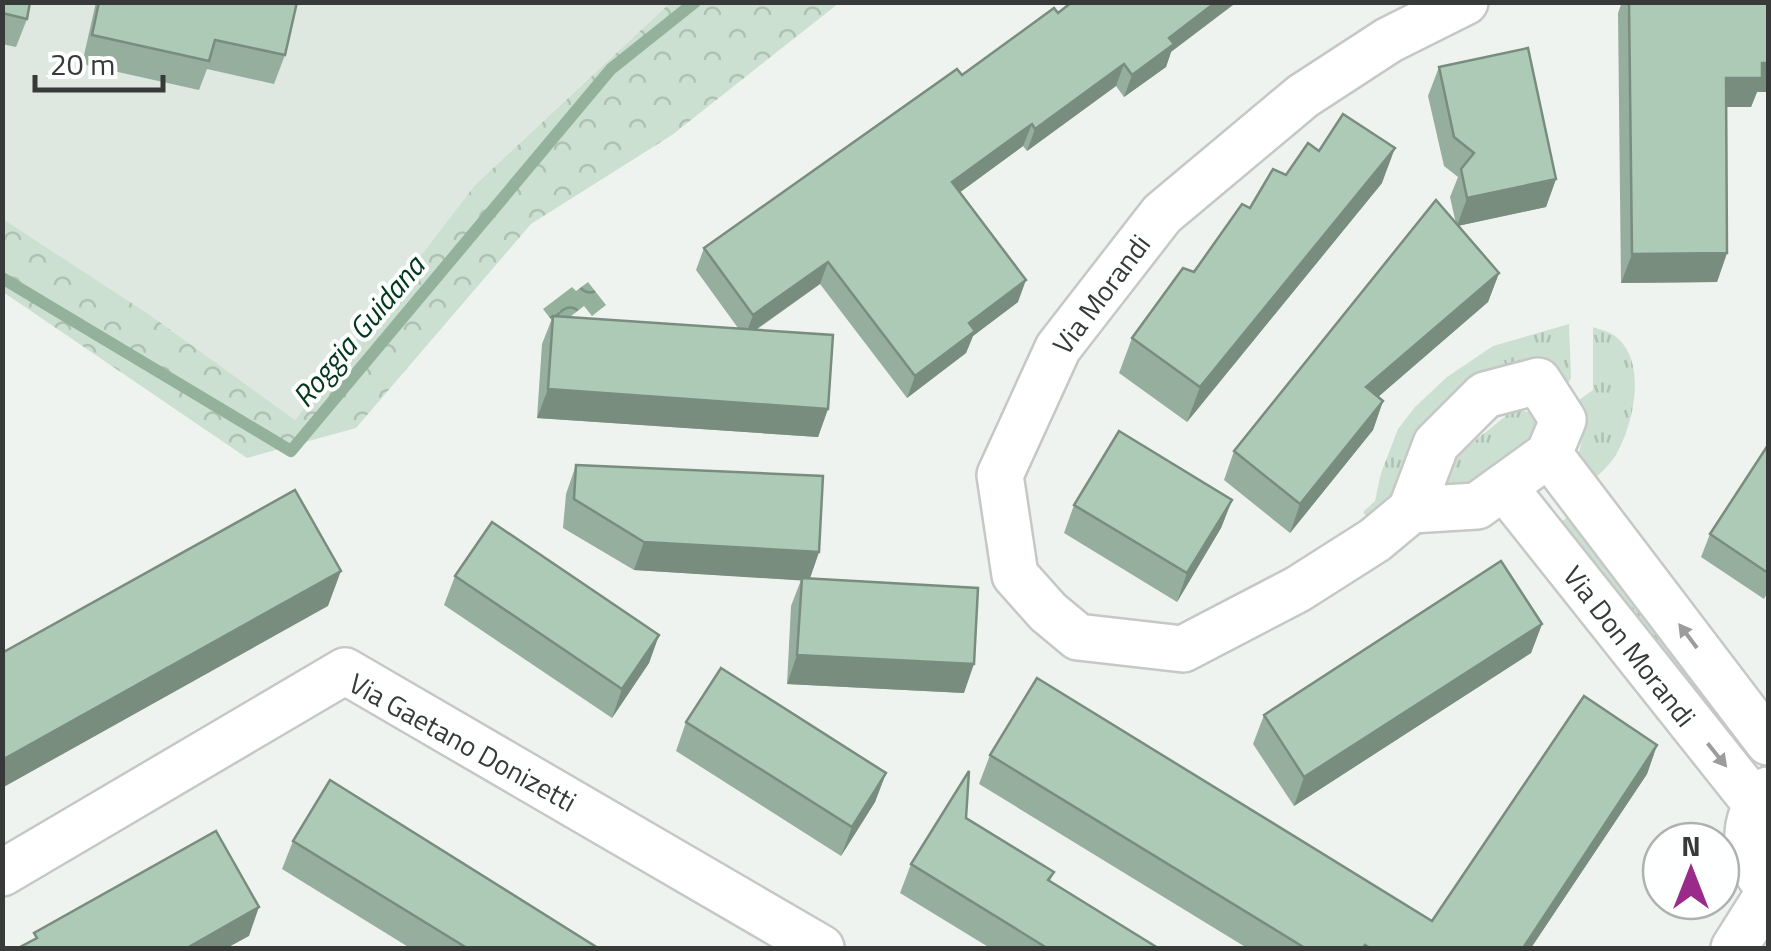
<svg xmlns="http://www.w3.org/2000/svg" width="1771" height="951" viewBox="0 0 1771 951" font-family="'Titillium Web',sans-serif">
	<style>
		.built { fill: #dee8e0 }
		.grass { fill: url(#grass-tufts) }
		.forest { fill: url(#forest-crowns) }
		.water { fill: url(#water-waves) }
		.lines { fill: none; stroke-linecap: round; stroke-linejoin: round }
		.stream { stroke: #94b19c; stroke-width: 12 }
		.street-casing { stroke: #c5c8c6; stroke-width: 50 }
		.street { stroke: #fff; stroke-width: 45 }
		.wall { fill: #95ae9d }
		.shaded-wall { fill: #798d7f }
		.building { fill: #adcab6; stroke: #798d7f; stroke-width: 2.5 }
		.oneway { fill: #9c9c9c }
		.labels { text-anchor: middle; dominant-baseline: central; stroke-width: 8; stroke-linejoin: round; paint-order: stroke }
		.street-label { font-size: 28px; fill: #383a39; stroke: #feffff }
		.water-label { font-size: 30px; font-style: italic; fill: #03381c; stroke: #feffff }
	</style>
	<defs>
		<pattern id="grass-tufts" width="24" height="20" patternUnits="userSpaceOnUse" patternTransform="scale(2.5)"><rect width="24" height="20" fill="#cbe0d0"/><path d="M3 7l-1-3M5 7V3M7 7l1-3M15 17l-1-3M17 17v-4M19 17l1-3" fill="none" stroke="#afc1b3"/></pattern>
		<pattern id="forest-crowns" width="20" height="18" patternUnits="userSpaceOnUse" patternTransform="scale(2.5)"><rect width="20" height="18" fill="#cbe0d0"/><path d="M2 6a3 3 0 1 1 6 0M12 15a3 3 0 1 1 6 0" fill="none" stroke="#afc1b3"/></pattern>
		<pattern id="water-waves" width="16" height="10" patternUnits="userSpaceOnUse" patternTransform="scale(2.5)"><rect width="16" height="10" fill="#94b19c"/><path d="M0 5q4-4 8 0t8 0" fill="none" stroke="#7a9180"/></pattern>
	</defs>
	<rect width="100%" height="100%" fill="#eff3f0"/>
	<polygon class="built" points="3,3 670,3 475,185 295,420 150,315 3,219"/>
	<g class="grass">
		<polygon points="1569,324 1571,378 1567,385 1561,387 1528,370 1396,498 1368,518 1363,512 1375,501 1381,473 1398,429 1415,407 1447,377 1493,346"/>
		<path d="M1593,327C1600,330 1609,331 1615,336C1648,361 1634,424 1616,455C1607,469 1594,479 1582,489L1574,474L1584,430L1576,402L1593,390Z"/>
		<path d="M1512,410H1522L1536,415L1540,430L1536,444L1479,486L1450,490L1445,482C1451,452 1491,431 1512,410Z"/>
		<polygon points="1573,513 1726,709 1710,736 1548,532"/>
	</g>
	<polygon class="forest" points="670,3 839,3 672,135 531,224 356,428 247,458 3,292 3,219 150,315 295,420 475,185"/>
	<polygon class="water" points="588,282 606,305 592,316 584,306 557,327 543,309 572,287 576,291"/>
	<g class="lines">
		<polyline class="stream" points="2,278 291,451 611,69 695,2"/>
		<g class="street-casing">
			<g id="street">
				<polygon points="1538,381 1563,420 1549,454 1477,506 1411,510 1436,444 1485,395"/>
				<polyline points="1549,454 1768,742"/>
				<polyline points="1504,487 1756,804"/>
				<polyline points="1411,510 1375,540 1298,589 1183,649 1078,637 1048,612 1015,575 1000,475 1058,348 1162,214 1303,96 1389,40 1465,2"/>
				<path d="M1768,790C1741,819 1741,858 1768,886"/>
				<polyline points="2,873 345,671 821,948"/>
				<polyline points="1734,948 1768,894"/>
			</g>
		</g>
		<use href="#street" class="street"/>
	</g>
	<g class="wall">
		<polygon points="2,2 27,19 16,47 2,44"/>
		<polygon points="96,2 297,2 285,55 274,84 207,69 199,90 82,64"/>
		<polygon points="1622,2 1629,2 1757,92 1751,107 1726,107 1727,253 1717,282 1621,283 1618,13"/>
		<polygon points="1058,13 1171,52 1166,67 1124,97 1116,86 1027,151 1023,146 960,192 1018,302 973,336 966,353 907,398 820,284 756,330 828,409 818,437 537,418 542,344 553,316 738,328 696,270 704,248 962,75"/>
		<polygon points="1439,67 1556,179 1546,207 1458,226 1499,273 1488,302 1378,397 1383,401 1373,430 1290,533 1224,480 1234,451 1456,224 1450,197 1458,177 1444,166 1428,96"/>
		<polygon points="1319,151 1382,183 1187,422 1119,373 1132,338 1250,208 1286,175"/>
		<polygon points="1768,445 1768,592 1764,599 1701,557 1710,534"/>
		<polygon points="576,465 819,552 810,578 964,693 787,684 791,606 801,580 634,570 563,528 566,494"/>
		<polygon points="1232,500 1221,528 1177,602 1064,533 1074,505"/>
		<polygon points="455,576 659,635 649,663 612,718 444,605"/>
		<polygon points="1542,624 1531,653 1294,806 1253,744 1264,715"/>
		<polygon points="686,722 886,773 875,802 841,856 676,751"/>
		<polygon points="1657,745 1647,774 1531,948 1247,948 979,784 990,755 1432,921"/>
		<polygon points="966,818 1054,872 1050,881 1158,948 990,948 900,893 911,864"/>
		<polygon points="293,841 598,948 410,948 282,869"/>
	</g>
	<g class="shaded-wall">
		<polygon points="1216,2 1237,2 1171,52 1166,67 1124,97 1132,75 1169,38"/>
		<polygon points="1762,63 1768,63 1768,92 1757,92 1751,107 1716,107 1726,78"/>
		<polygon points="1124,64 1116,86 1027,151 1035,129"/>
		<polygon points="1032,124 1023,146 944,204 952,182"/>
		<polygon points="1395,148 1382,183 1187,422 1200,387"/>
		<polygon points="1556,179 1546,207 1457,226 1467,198"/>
		<polygon points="1727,253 1717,282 1621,283 1632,254"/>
		<polygon points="828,262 820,284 745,337 753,315"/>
		<polygon points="1499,273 1488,302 1356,416 1366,387"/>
		<polygon points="1026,280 1018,302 973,336 966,353 907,398 915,376 969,323"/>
		<polygon points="548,389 828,409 818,437 537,418"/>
		<polygon points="1383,401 1373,430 1290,533 1300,504"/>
		<polygon points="1232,500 1221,528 1177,602 1187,573"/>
		<polygon points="644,542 819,552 809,581 634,570"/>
		<polygon points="341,571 328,606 2,788 2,760"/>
		<polygon points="1542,624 1531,653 1294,806 1304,777"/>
		<polygon points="659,635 649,663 612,718 622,689"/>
		<polygon points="797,655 974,664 964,693 787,684"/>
		<polygon points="1657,745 1647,774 1531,948 1523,948"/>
		<polygon points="886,773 875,802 841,856 852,827"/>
		<polygon points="259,907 249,936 227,948 187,948"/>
	</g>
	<g class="building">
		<polygon points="2,2 30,2 27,19 2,13"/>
		<polygon points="99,2 297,2 285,55 215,40 209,61 92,35"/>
		<polygon points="1072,2 1216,2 1169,38 1174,44 1132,75 1124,64 1035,129 1032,124 952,182 1026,280 969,323 975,331 915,376 828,262 753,315 704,248 957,69 962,75 1054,8 1058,13"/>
		<polygon points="1629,2 1768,2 1768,63 1762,63 1762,78 1726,78 1727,253 1632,254"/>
		<polygon points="1528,48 1556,179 1467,198 1461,169 1474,153 1454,137 1439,67"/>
		<polygon points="1343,114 1395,148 1200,387 1132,338 1183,268 1194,272 1242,204 1250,208 1273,169 1286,175 1308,143 1319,151"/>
		<polygon points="1436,200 1499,273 1366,387 1383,401 1300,504 1234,451"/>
		<polygon points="553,316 833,335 828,409 548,389"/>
		<polygon points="1119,431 1232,500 1187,573 1074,505"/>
		<polygon points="1768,445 1768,573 1710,534"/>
		<polygon points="576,465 823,476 819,552 644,542 574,499"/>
		<polygon points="295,490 341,571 2,760 2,653"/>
		<polygon points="492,522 659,635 622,689 455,576"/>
		<polygon points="1501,561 1542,624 1304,777 1264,715"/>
		<polygon points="802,578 978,588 974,664 797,655"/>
		<polygon points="721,668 886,773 852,827 686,722"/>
		<polygon points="1037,678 1432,921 1584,696 1657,745 1523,948 1370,948 1365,945 1363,948 1305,948 990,755"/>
		<polygon points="969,771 966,818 1054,872 1048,880 1158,948 1047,948 911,864"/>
		<polygon points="330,780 598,948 467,948 293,841"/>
		<polygon points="216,831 259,907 187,948 18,948 37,938 34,933"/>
	</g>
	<defs><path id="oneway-solid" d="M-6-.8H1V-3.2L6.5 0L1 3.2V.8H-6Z" transform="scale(2.5)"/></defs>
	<g class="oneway">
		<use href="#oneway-solid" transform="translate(1688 636) rotate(-127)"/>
		<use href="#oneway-solid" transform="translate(1717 755) rotate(51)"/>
	</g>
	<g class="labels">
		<g class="street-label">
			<text transform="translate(1101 294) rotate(-53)">Via Morandi</text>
			<text transform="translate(1630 646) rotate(52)">Via Don Morandi</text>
			<text transform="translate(463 742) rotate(29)">Via Gaetano Donizetti</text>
		</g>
		<g class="water-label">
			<text transform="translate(358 331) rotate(-50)">Roggia Guidana</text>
		</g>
	</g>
	<rect width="1771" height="951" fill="none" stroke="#383a39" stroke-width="10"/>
	<g transform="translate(1691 871)"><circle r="48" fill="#feffff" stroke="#afb0b0" stroke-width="2.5"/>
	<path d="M0-8L18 38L0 25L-18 38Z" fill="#9a2b8b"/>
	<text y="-15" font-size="28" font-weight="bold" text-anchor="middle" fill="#383a39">N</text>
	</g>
	<path d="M35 75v15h128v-15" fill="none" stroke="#383a39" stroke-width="5"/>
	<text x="50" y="75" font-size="30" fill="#383a39" stroke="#feffff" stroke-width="8" paint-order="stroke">20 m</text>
</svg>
